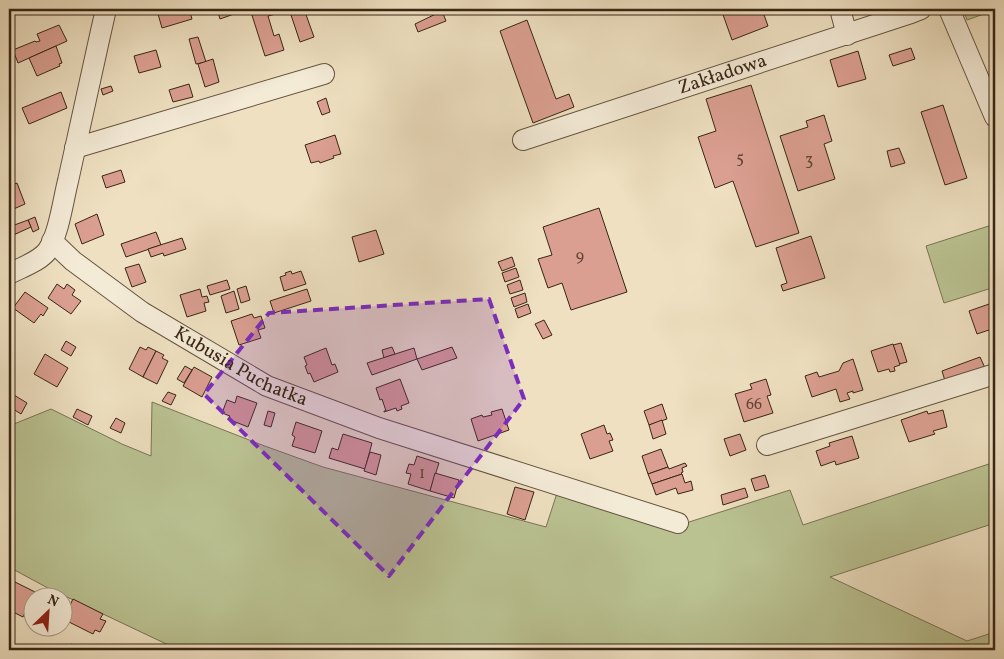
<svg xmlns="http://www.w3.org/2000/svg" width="1004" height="659" viewBox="0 0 1004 659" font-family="Vollkorn,serif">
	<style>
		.green { fill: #bac292; stroke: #797454 }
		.building { fill: #db9f91; stroke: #382615 }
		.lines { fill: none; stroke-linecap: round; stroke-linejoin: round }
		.minor-casing { stroke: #665440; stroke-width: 22 }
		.minor { stroke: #f4ebd7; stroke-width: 20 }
		.marked { fill: #7b2cbf; fill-opacity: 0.2; stroke: #7b2cbf; stroke-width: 4; stroke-dasharray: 10 6; stroke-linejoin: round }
		.labels { text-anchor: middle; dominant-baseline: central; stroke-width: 4.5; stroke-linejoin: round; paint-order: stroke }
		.number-label { font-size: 16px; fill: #614434 }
		.street-label { font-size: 19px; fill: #382615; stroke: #f4ebd7 }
	</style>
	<rect width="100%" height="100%" fill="#eee0c1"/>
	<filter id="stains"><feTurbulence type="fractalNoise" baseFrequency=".004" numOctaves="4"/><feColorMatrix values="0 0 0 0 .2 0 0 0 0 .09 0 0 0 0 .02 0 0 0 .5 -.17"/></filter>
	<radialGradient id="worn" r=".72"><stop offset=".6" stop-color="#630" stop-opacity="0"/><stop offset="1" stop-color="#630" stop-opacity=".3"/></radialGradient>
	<g class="green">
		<polygon points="963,9 995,9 995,10 967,20"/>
		<polygon points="995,224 995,287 944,303 926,246"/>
		<polygon points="152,402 262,445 323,467 546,527 558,490 682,531 689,522 790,490 803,525 995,462 995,523 830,577 967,641 995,632 995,650 179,650 46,587 9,567 9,426 51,409 122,444 151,456"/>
	</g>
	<g class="building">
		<polygon points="159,9 189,9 192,19 162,28 158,14 160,12"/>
		<polygon points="217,9 248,9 220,19"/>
		<polygon points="250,9 269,9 272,15 268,16 274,36 279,34 284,50 265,56"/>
		<polygon points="269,9 284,9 285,11 272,15"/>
		<polygon points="289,9 304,9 314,37 300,42"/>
		<polygon points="721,9 762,9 768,26 732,40"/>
		<polygon points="442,11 446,21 418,32 415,24"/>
		<polygon points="527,20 556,99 569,94 574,107 533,123 500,31"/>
		<polygon points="59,25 67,41 18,63 13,50 35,41 36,42 40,41 37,34"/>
		<polygon points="198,37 206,62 196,64 189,39"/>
		<polygon points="56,46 62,63 59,64 60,66 37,76 29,58"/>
		<polygon points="911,48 915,59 893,66 889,55"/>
		<polygon points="156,50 161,67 139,73 134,56"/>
		<polygon points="858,51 866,79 838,87 830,60"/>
		<polygon points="213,59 219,82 205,87 198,64"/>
		<polygon points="189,84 193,97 173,102 169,90"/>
		<polygon points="751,85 799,233 756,247 733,181 715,188 698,137 716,131 706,99"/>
		<polygon points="111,86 113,91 103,95 101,89"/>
		<polygon points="61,92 67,108 29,124 22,108"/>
		<polygon points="326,98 330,112 322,115 317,102"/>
		<polygon points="943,105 967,178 945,185 921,112"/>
		<polygon points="824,115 832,141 824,144 835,179 798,191 780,136 808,127 806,121"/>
		<polygon points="335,135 341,154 333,156 334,158 320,163 319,161 311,163 305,145"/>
		<polygon points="899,148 905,163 891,167 887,151"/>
		<polygon points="121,170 125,182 106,188 102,176"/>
		<polygon points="17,183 25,204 9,211 9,186"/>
		<polygon points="599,208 627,292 571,310 562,283 548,288 538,259 552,255 543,227"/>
		<polygon points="97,214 104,235 82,244 75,224"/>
		<polygon points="35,217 39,229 33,232 28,220"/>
		<polygon points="28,220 31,227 9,237 10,239 9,240 9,227"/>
		<polygon points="376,230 384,254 359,262 352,237"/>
		<polygon points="156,232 161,245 126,257 121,244"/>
		<polygon points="811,236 825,278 783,291 781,285 787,283 776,248"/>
		<polygon points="182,238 186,249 164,256 163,253 151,257 148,249"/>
		<polygon points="512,257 515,266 502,271 498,262"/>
		<polygon points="139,264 146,282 132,287 125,268"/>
		<polygon points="516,268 519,277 505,282 502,273"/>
		<polygon points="291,271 292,274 301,271 306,284 284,291 280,277 286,275 285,273"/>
		<polygon points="227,280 230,289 210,295 207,286"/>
		<polygon points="520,280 523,290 510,294 507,285"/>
		<polygon points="57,284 64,289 67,284 75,290 72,295 81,301 71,314 48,298"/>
		<polygon points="246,286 250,300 241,303 237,289"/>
		<polygon points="200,289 202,297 207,296 209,302 204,303 206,311 187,317 180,295"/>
		<polygon points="307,289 311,301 274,313 270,301"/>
		<polygon points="234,291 239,309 226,313 221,296"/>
		<polygon points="25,292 48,308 43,316 41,314 34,323 13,308"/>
		<polygon points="525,293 527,302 514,307 511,298"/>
		<polygon points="995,302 995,328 977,334 969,311"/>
		<polygon points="528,304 531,313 518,318 515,309"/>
		<polygon points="252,314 254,318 261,316 265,328 258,330 261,338 239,345 231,321"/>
		<polygon points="544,320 552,335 543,339 535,324"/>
		<polygon points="66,341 76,347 71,356 61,350"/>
		<polygon points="901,343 907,362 899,364 893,345"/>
		<polygon points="893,344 900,365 894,367 895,371 890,372 889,369 878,372 871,351"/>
		<polygon points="140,347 146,350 148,347 156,351 143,377 129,369"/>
		<polygon points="392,347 395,354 384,358 382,350"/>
		<polygon points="452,347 457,358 422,370 417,359"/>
		<polygon points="326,348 332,365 335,364 338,372 314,382 310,373 308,374 305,366 307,365 304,357"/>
		<polygon points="414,348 417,359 372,375 367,363"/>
		<polygon points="156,351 164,355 162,358 168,361 157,384 143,377"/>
		<polygon points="45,354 68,368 57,387 34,374"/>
		<polygon points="980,357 986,370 946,384 942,371"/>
		<polygon points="853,359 863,390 853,393 853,391 847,393 850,399 840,402 836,389 812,397 805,376 817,372 819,377 839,371 843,363"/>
		<polygon points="185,366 192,370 184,383 177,379"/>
		<polygon points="194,367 212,377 202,397 183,386"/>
		<polygon points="400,379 409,403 401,406 402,409 397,411 396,408 384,412 384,411 386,411 382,399 380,400 376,388"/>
		<polygon points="766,379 771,395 767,396 773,413 744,422 735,394 752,389 750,384"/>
		<polygon points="9,392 27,403 21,414 10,407 9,409"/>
		<polygon points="168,392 176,395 171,405 162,401"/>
		<polygon points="237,396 257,403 248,427 228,419 230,416 222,413 227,400 235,403"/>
		<polygon points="662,404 667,419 649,425 644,411"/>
		<polygon points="77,409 92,416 88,425 73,417"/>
		<polygon points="502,409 509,430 478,441 471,419 482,415 483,417 492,415 491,412"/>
		<polygon points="943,410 947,427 933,431 935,434 909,442 901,420 927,411 928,414"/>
		<polygon points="268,411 275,413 271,427 264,425"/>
		<polygon points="116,418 125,423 121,433 110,428"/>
		<polygon points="662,420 666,434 653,439 649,425"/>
		<polygon points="296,422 322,431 315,453 292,446 295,437 292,435"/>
		<polygon points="604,425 607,434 610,433 613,440 609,441 613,451 590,459 581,434"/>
		<polygon points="343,434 372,443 365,469 329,458 332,448 338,450"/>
		<polygon points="740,434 746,450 730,456 724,439"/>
		<polygon points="852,436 859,458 836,465 835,461 821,466 816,451 830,446 829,443"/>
		<polygon points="661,449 668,467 648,474 642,456"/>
		<polygon points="370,452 381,455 376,475 364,471"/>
		<polygon points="417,456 439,463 430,491 408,484 411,474 406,473 409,464 414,465"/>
		<polygon points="685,463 687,466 682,468 683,472 681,473 682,474 652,484 648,474 668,467 669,469"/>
		<polygon points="435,473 459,480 454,498 430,491"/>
		<polygon points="682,474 685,483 691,481 693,490 678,494 676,488 656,495 652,484"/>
		<polygon points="765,475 769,487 755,491 751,479"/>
		<polygon points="515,487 534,492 525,520 507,514"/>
		<polygon points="745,488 748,497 723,505 721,495"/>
		<polygon points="13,581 35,592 23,617 9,610 9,587 10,588"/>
		<polygon points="73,599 103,614 100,619 106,621 100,632 95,630 93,634 63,619"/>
		<polygon points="41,626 57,626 54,633"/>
		<polygon points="71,644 83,650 68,650"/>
	</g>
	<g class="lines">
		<g class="minor-casing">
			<g id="minor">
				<polyline points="840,9 847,35"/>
				<polyline points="949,9 995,117"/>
				<path id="s1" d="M523,140L911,13L921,9"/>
				<polyline points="75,148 324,74"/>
				<path id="s2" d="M52,241L73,261L142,312L267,386L379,428L678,523"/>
				<path d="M9,274C20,268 41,261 48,250C59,233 63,201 68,181C81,123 93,66 106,9"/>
				<polyline points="767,445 995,374"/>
			</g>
		</g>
		<use href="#minor" class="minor"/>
	</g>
	<path class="marked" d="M489,299L524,399L389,576L204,394L269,313Z"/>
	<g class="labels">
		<g class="number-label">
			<text x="740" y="159">5</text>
			<text x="809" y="161">3</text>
			<text x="580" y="257">9</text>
			<text x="754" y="405">66</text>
			<text x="422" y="474">1</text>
		</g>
		<g class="street-label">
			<text stroke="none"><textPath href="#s1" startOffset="210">Zakładowa</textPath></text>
			<text stroke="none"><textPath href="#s2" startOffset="228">Kubusia Puchatka</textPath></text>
		</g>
	</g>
	<rect width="1004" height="659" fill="none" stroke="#eee0c1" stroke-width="30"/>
	<rect x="10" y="10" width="984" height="639" fill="none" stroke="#382615" stroke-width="2.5"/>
	<rect x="15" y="15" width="974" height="629" fill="none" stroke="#382615"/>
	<g transform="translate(48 612) rotate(25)"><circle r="24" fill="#f4ebd7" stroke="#a99c89"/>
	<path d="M0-4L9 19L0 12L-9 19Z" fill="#8f2418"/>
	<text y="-8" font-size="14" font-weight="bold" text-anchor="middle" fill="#382615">N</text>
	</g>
	<rect width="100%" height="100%" filter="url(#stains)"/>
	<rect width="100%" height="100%" fill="url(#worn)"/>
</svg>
